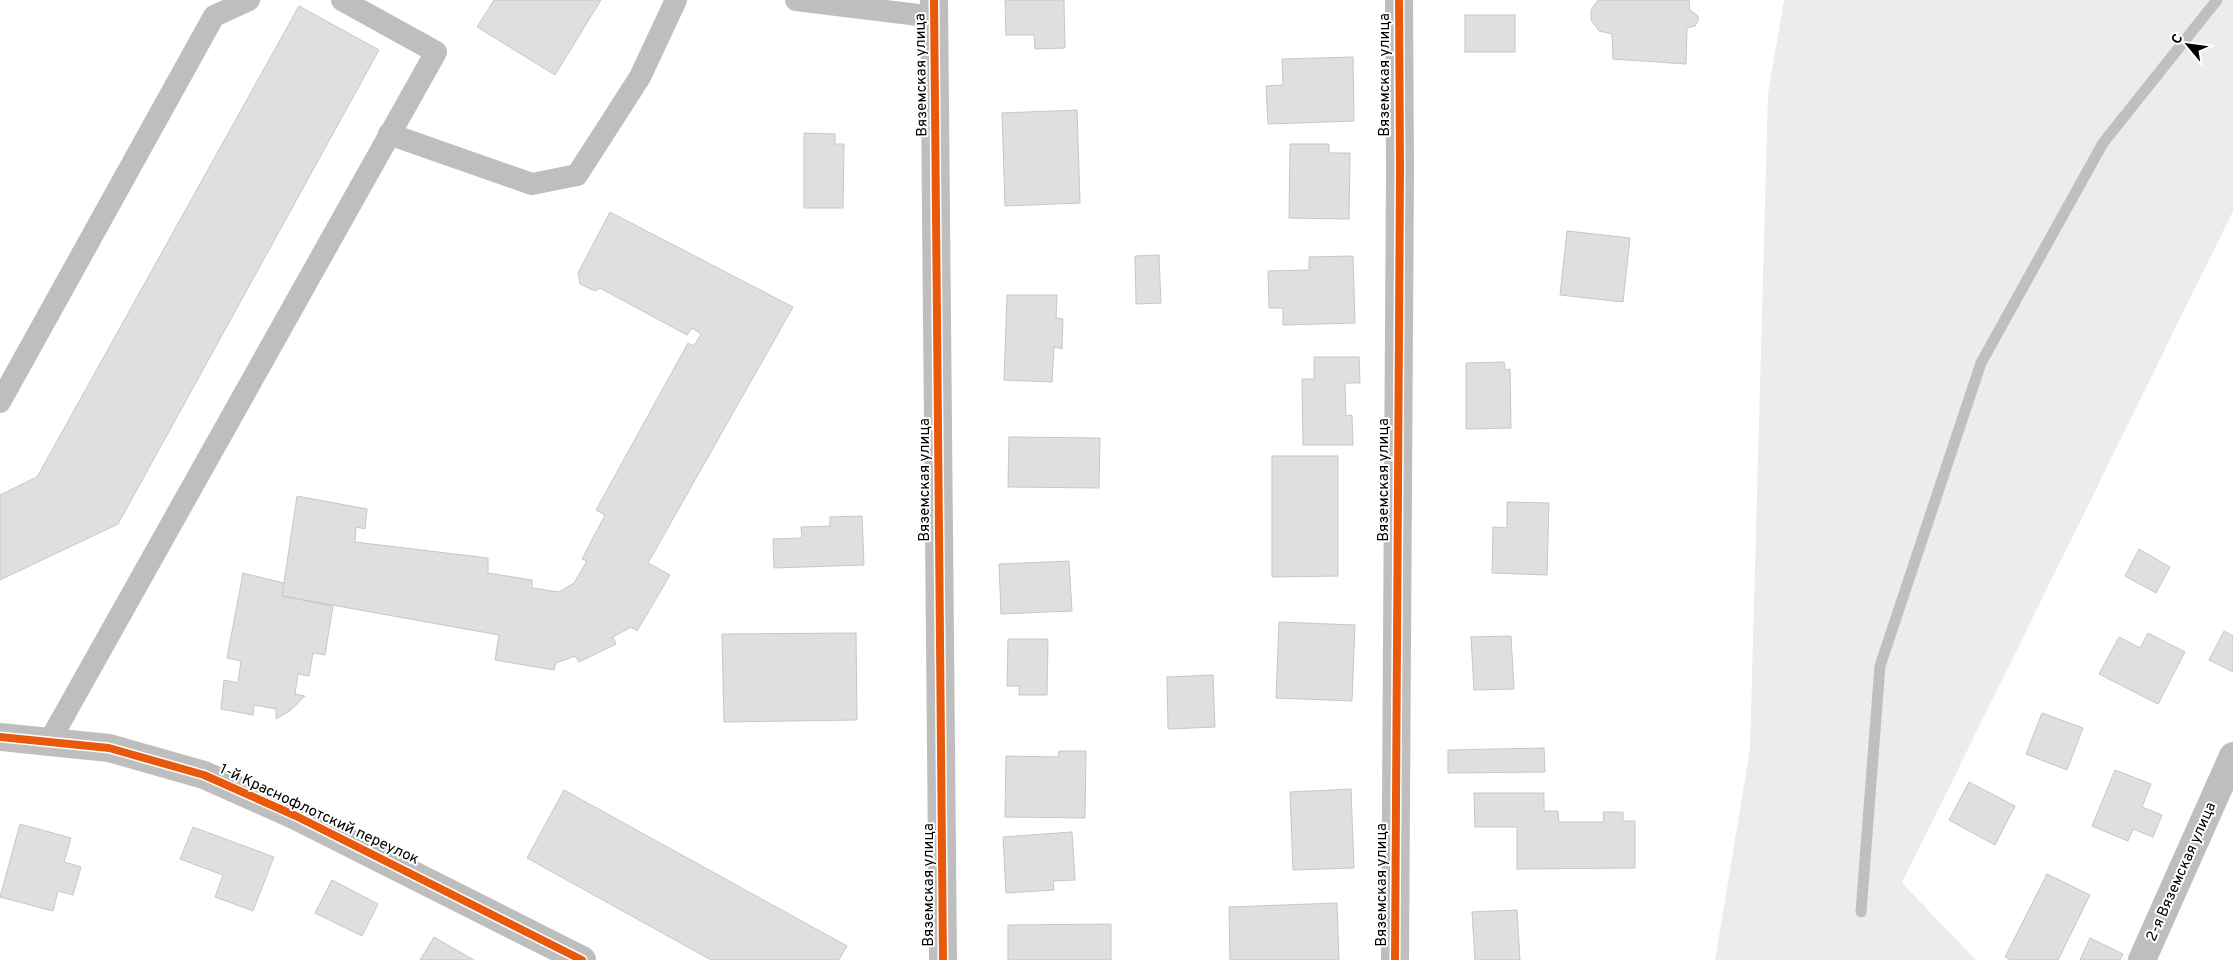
<svg xmlns="http://www.w3.org/2000/svg" width="2233" height="960" viewBox="0 0 2233 960" font-family="Overpass,sans-serif">
	<style>
		.green { fill: #ececec }
		.lines { fill: none; stroke-linecap: round; stroke-linejoin: round }
		.stream { stroke: #bfbfbf; stroke-width: 11 }
		.building { fill: #dfdfdf; stroke: #c7c7c7 }
		.service { stroke: #bebebe; stroke-width: 22 }
		.minor { stroke: #bebebe; stroke-width: 28 }
		.tertiary { stroke: #bebebe; stroke-width: 28 }
		.cycleway-casing { stroke: #fff; stroke-width: 11 }
		.cycleway { stroke: #e8590c; stroke-width: 8 }
		.labels { text-anchor: middle; dominant-baseline: central; stroke-width: 4; stroke-linejoin: round; paint-order: stroke }
		.street-label { font-size: 15px; fill: #000; stroke: #fff }
	</style>
	<rect width="100%" height="100%" fill="#fff"/>
	<polygon class="green" points="1784,0 2233,0 2233,211 1902,883 1976,960 1715,960 1750,749 1768,94"/>
	<g class="lines">
		<polyline class="stream" points="1861,912 1880,666 1981,363 2103,143 2217,0"/>
	</g>
	<g class="building">
		<polygon points="494,0 601,0 555,75 477,27"/>
		<polygon points="1005,0 1064,0 1065,48 1035,49 1034,35 1006,35"/>
		<polygon points="1598,0 1689,0 1690,10 1698,16 1698,21 1695,26 1687,28 1686,64 1613,59 1612,34 1599,31 1591,20 1591,10"/>
		<polygon points="299,6 379,50 118,524 0,580 0,495 37,477"/>
		<rect x="1465" y="15" width="50" height="37"/>
		<polygon points="1353,57 1354,121 1268,124 1266,86 1283,85 1282,59"/>
		<polygon points="1077,110 1080,203 1005,206 1002,113"/>
		<polygon points="804,133 835,134 835,144 844,144 843,208 804,208"/>
		<polygon points="1290,144 1329,144 1329,153 1350,153 1349,219 1289,218"/>
		<polygon points="610,212 793,307 648,563 670,575 637,631 631,627 613,637 616,644 579,662 575,656 556,663 554,670 495,660 499,635 282,596 297,496 367,509 365,529 356,527 355,542 488,558 488,573 532,580 532,588 559,592 574,583 587,561 582,559 605,515 596,510 688,343 694,346 701,334 692,328 687,335 600,288 595,291 580,284 578,273"/>
		<polygon points="1567,231 1630,238 1623,302 1560,295"/>
		<polygon points="1159,255 1161,303 1136,304 1135,256"/>
		<polygon points="1353,256 1355,323 1283,325 1283,308 1269,308 1268,271 1309,270 1309,257"/>
		<polygon points="1007,295 1057,295 1056,318 1063,319 1062,349 1054,347 1052,382 1004,380"/>
		<polygon points="1314,357 1359,357 1360,383 1345,383 1346,416 1352,415 1353,445 1303,445 1302,379 1314,379"/>
		<polygon points="1504,362 1505,370 1510,369 1511,428 1466,429 1466,363"/>
		<polygon points="1009,437 1100,438 1099,488 1008,487"/>
		<polygon points="1272,456 1338,456 1338,576 1272,577"/>
		<polygon points="1507,502 1549,503 1547,575 1492,573 1493,527 1507,528"/>
		<polygon points="862,516 864,565 774,568 773,539 802,538 801,527 830,526 830,517"/>
		<polygon points="2139,549 2170,567 2156,593 2125,576"/>
		<polygon points="1069,561 1072,611 1001,614 999,564"/>
		<polygon points="243,573 284,583 282,596 333,606 325,655 313,653 309,676 298,674 295,694 305,696 291,710 276,719 276,709 254,705 253,715 221,709 224,680 238,683 241,661 227,658"/>
		<polygon points="1279,622 1355,625 1352,701 1276,698"/>
		<polygon points="2224,631 2233,636 2233,672 2209,660"/>
		<polygon points="856,633 857,720 724,722 722,634"/>
		<polygon points="2148,633 2185,652 2158,704 2099,674 2119,637 2140,648"/>
		<polygon points="1511,636 1514,689 1474,690 1471,637"/>
		<polygon points="1008,639 1048,639 1047,695 1019,695 1019,686 1007,686"/>
		<polygon points="1213,675 1215,727 1168,729 1167,677"/>
		<polygon points="2042,713 2083,728 2067,770 2026,754"/>
		<polygon points="1544,748 1545,772 1448,773 1448,750"/>
		<polygon points="1059,751 1086,751 1085,818 1005,817 1006,756 1058,757"/>
		<polygon points="2115,770 2151,784 2142,807 2162,815 2153,837 2133,829 2128,841 2092,826"/>
		<polygon points="1969,782 2015,806 1995,845 1949,820"/>
		<polygon points="1351,789 1354,868 1293,870 1290,792"/>
		<polygon points="564,790 847,946 839,960 711,960 527,858"/>
		<polygon points="1474,793 1544,793 1544,811 1558,811 1559,822 1604,822 1603,812 1623,812 1623,821 1635,821 1635,868 1517,869 1517,827 1475,827"/>
		<polygon points="20,824 71,838 64,862 81,867 73,895 58,891 53,911 0,897"/>
		<polygon points="193,827 274,857 253,911 215,897 223,875 180,859"/>
		<polygon points="1072,832 1075,880 1053,881 1054,890 1006,893 1003,837"/>
		<polygon points="2047,874 2090,895 2058,960 2011,960 2005,957"/>
		<polygon points="332,880 378,904 362,936 315,913"/>
		<polygon points="1337,903 1339,960 1230,960 1229,907"/>
		<polygon points="1517,910 1520,960 1475,960 1472,912"/>
		<polygon points="1111,924 1111,960 1008,960 1008,925"/>
		<polygon points="434,937 474,960 420,960"/>
		<polygon points="2090,938 2123,954 2120,960 2080,960"/>
	</g>
	<g class="lines">
		<g class="service">
			<polyline points="796,0 935,17"/>
			<polyline points="389,134 532,184 577,175 640,77 676,0"/>
			<polyline points="0,402 214,16 249,0"/>
			<polyline points="49,742 436,52 342,0"/>
		</g>
		<g class="minor">
			<polyline points="934,0 943,960"/>
			<polyline points="1395,960 1400,170 1399,0"/>
			<polyline points="2142,960 2233,756"/>
		</g>
		<polyline class="tertiary" points="0,737 109,748 204,775 296,816 582,960"/>
		<g class="cycleway-casing">
			<g id="cycleway">
				<polyline points="934,0 943,960"/>
				<polyline points="0,737 109,748 204,775 296,816 582,960"/>
				<polyline points="1395,960 1400,170 1399,0"/>
			</g>
		</g>
		<use href="#cycleway" class="cycleway"/>
	</g>
	<g class="labels">
		<g class="street-label">
			<text transform="translate(922 75) rotate(-91)">Вяземская улица</text>
			<text transform="translate(1385 75) rotate(-90)">Вяземская улица</text>
			<text transform="translate(925 480) rotate(-90)">Вяземская улица</text>
			<text transform="translate(1384 480) rotate(-90)">Вяземская улица</text>
			<text transform="translate(319 815) rotate(25)">1-й Краснофлотский переулок</text>
			<text transform="translate(2182 872) rotate(-66)">2-я Вяземская улица</text>
			<text transform="translate(929 885) rotate(-90)">Вяземская улица</text>
			<text transform="translate(1382 885) rotate(-90)">Вяземская улица</text>
		</g>
	</g>
	<g transform="translate(2188 45) rotate(299)" stroke="#ffffff" stroke-width="4" paint-order="stroke">
	<path d="M0-4L9 19L0 12L-9 19Z" fill="#000000"/>
	<text y="-8" font-size="14" font-weight="bold" text-anchor="middle" fill="#000000">С</text>
	</g>
</svg>
